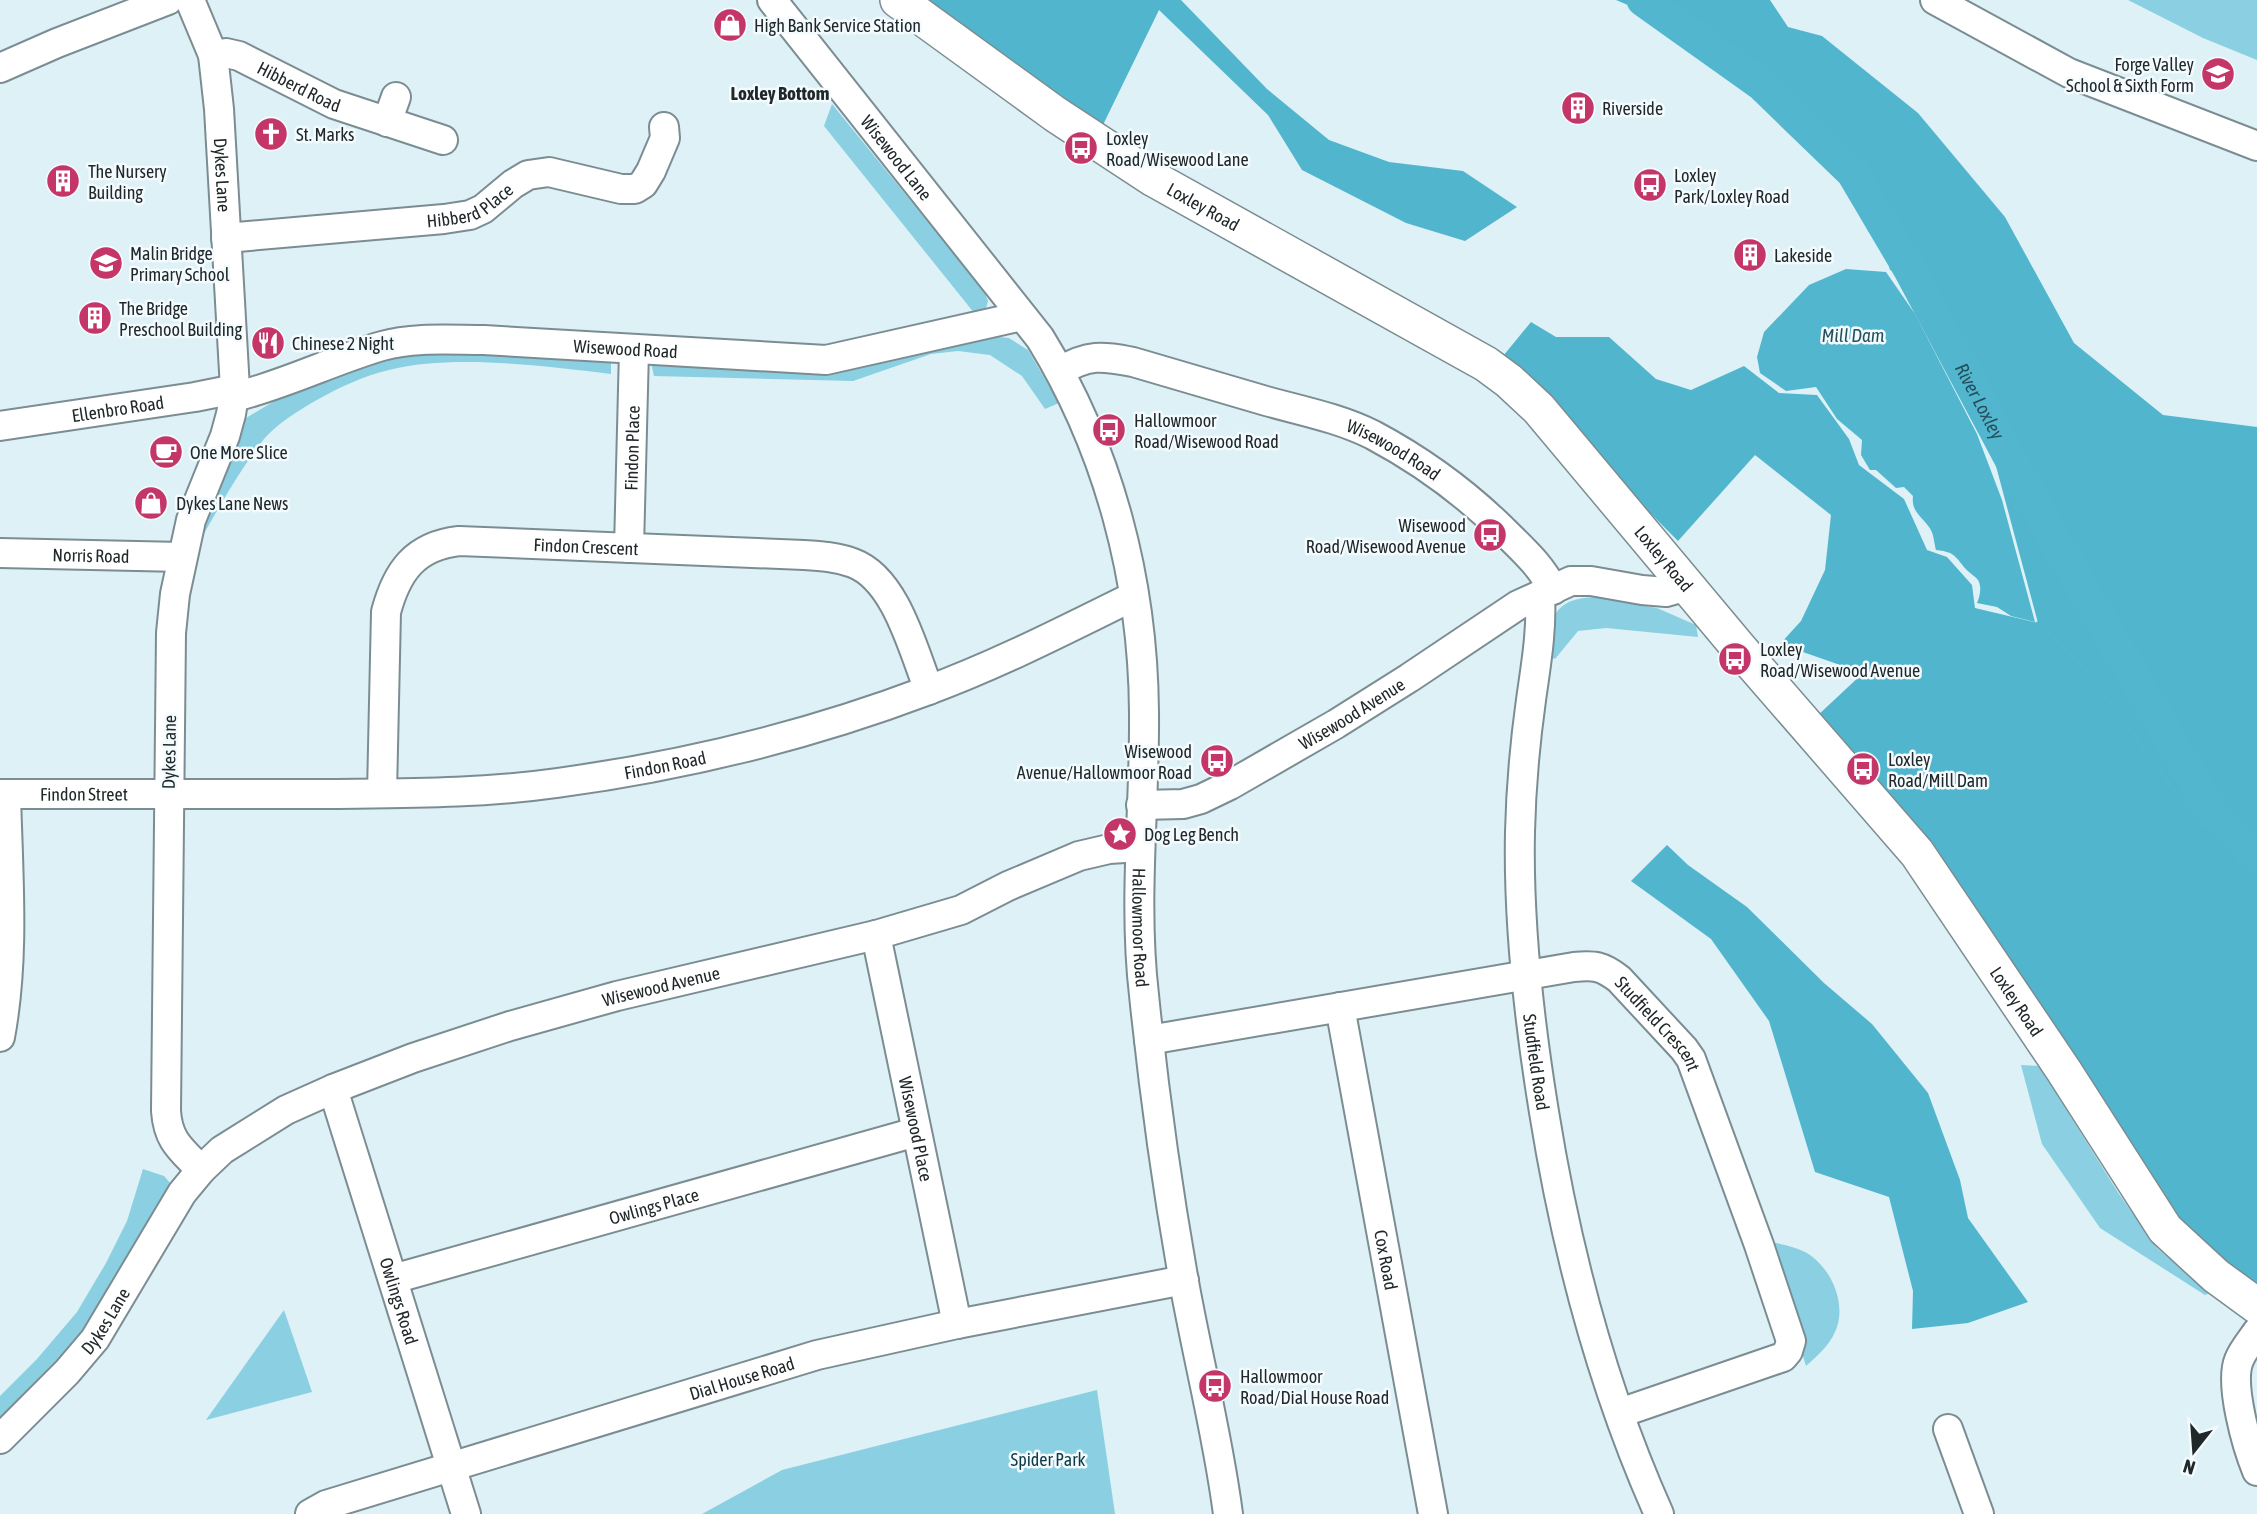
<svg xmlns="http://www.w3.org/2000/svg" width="2257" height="1514" viewBox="0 0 2257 1514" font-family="'Asap Condensed',sans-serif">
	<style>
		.green { fill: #8ad0e2 }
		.forest { fill: #52b5ce }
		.water { fill: #53b6cf }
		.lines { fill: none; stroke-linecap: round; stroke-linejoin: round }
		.stream { stroke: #53b6cf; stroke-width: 5 }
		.river { stroke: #53b6cf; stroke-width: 33 }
		.minor-casing { stroke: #7b8d92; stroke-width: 32 }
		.major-casing { stroke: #7b8d92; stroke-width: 38 }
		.minor { stroke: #fff; stroke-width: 28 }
		.major { stroke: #fff; stroke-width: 35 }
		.labels { text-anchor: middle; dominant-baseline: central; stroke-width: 5; stroke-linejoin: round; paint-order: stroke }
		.poi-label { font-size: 18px; fill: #21282a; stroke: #f3fbfe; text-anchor: start }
		.street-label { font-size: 18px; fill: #21282a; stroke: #f3fbfe }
		.park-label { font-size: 18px; fill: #0c3a45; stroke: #f3fbfe }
		.neighbourhood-label { font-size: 19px; font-weight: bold; fill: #21282a; stroke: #f3fbfe }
		.water-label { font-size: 19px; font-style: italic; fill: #25505b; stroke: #f3fbfe }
	</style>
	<rect width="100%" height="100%" fill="#ddf1f6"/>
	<g class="green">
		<polygon points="2128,0 2257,0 2257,60 2203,38"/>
		<polygon points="832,104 984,291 988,301 985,312 975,314 824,126"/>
		<polygon points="989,336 1009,338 1028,350 1059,403 1045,409 1022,376 990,355 958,351 931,354 853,381 654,376 651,363"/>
		<path d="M434,347L611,358V374C545,366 453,354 389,370C363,376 338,388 315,401C298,411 278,423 264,439C240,469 221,504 202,537L198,529L215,484L246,418L298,387L371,357Z"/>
		<path d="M1595,597L1657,608L1696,625L1698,637L1606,628L1578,631L1555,659L1547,655C1550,617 1553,599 1595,597Z"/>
		<polygon points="2021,1065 2039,1066 2119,1194 2158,1249 2210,1293 2205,1295 2100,1228 2042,1144"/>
		<polygon points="143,1169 164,1176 171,1184 68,1358 0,1426 0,1396 37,1359 77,1312 106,1263 127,1221"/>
		<path d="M1768,1241C1779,1244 1794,1246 1805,1252C1831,1266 1848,1305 1835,1332C1829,1346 1817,1356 1806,1366Z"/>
		<polygon points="284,1310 312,1392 206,1420"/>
		<polygon points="1097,1390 1115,1514 702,1514 782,1470"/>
	</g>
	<g class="forest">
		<polygon points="913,0 1181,0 1267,89 1329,140 1389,162 1463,171 1517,207 1465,241 1406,223 1302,170 1268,115 1159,10 1100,131"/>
		<polygon points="1616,0 1770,0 1788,27 1822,36 1918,113 2005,217 2074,343 2163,415 2257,427 2257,1291 2175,1222 2065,1059 1945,863 1816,717 1863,673 1780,644 1801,621 1825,570 1831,515 1755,455 1678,541 1499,361 1531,322 1556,337 1609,337 1656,379 1691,390 1744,366 1779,393 1817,395 1849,439 1859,465 1904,499 1927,550 1947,557 1972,585 1975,608 2038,623 1985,425 1909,284 1868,231 1854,181 1754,78 1699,35"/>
		<polygon points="1667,845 1688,865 1747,907 1824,983 1872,1024 1928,1093 1960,1180 1968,1218 2028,1302 1968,1323 1912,1329 1913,1291 1889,1197 1815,1172 1769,1021 1711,939 1631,881"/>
	</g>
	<path class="water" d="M1846,269L1886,272L1915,314L1977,434L2002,500L2035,622L2011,616L1997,607L1977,603C1980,596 1982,587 1978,580C1976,577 1972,575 1969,572C1955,559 1958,552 1936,550C1934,543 1934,533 1929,527C1921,516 1911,511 1913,496L1904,487L1896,488L1876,470H1870L1861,455L1862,440L1837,419L1816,387L1786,391L1760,373L1757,357L1764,332L1809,285Z"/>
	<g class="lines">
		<g class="stream">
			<polyline points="1892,268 1904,260"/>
			<polyline points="2038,624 2080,663 2201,826 2215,814"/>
		</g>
		<path class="river" id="s1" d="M1643,0L1761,84L1853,173L1909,268L2041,516L2212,811L2257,857"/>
		<g class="minor-casing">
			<g id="minor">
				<path id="s2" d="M190,0L213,55L219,109L235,389L231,414L225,436L191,520L175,594L171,633L166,1111C168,1141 181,1149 201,1170"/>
				<path id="s3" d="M772,0L1040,338C1109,450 1143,580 1144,712C1145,806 1133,901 1144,995C1154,1092 1167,1187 1184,1282C1198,1360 1218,1436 1228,1514"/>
				<polyline points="1935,0 2069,73 2257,146"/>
				<path id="s4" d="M213,55L226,53L239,56L334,104L443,140"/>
				<polyline points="0,68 57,43 168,0"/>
				<polyline points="387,122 396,97"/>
				<path id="s5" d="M226,238L444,219L470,215L483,209L513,184L528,175L549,172L621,189H635L643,184L651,171L665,138L664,127"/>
				<path id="s6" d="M1060,371C1089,354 1101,356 1133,362C1177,375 1222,388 1266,401C1302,411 1339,418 1373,435C1420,460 1464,492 1502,529C1521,548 1541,565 1553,590"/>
				<path id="s7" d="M234,397C284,385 331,361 382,346C414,337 451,340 484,340L826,360L1022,316"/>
				<path id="s8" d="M0,426L195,397L235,389"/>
				<path id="s9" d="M629,548L634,350"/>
				<path id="s10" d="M0,553L182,557"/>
				<path id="s11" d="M1540,595C1542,631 1536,664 1531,700C1525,743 1521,788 1520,832C1518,926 1529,1020 1544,1112C1566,1249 1602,1387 1659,1514"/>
				<path id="s12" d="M382,793L386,612C397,571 415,546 459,541L804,555C821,556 837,557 853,563C896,579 913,650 929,690"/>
				<path id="s13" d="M0,794C107,793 215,794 323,794C401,793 479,794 557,783C682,766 807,736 926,691C997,665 1065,630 1134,596"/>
				<path id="s14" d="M1141,805L1183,804L1201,799L1230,785L1336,724L1409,678L1518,605L1571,581H1591L1642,590L1666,592L1687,586"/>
				<path id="s15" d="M876,935L957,1324"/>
				<path id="s16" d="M1340,1007L1433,1514"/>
				<path d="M0,1037C15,957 8,875 6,794"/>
				<path id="s17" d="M1149,1040L1574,967C1595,965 1602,966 1619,979L1684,1049L1691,1059L1759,1245L1791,1341L1788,1351L1783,1357L1620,1413"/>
				<path id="s18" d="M333,1089L466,1514"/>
				<path id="s19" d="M393,1279L916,1132"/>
				<path d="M2257,1332C2251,1341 2243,1350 2239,1360C2229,1384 2247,1447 2257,1471"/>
				<polyline points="1948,1429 1979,1514"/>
				<path id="s20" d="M0,1439L67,1372L95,1339L182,1193L201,1170L222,1150L286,1110L333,1089L413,1058L510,1026L617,996L876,935L961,910L1008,886L1079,856L1109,849L1140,847"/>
				<path id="s21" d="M310,1514L326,1505L817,1355L957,1324L1184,1280"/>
			</g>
		</g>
		<g class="major-casing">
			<g id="major">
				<path id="s22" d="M898,0L1055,114L1154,179L1486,364L1509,381L1539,409L1739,648L1917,853L2064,1071L2165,1229L2216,1276L2257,1306"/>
			</g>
		</g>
		<use href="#minor" class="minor"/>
		<use href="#major" class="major"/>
	</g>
	<defs>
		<g id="shop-disc" transform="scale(1.75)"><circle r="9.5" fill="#c33667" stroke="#f3fbfe"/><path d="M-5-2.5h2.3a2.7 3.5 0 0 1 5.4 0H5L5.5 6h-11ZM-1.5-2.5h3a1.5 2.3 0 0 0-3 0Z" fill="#fff"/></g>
		<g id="school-disc" transform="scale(1.75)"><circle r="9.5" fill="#c33667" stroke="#f3fbfe"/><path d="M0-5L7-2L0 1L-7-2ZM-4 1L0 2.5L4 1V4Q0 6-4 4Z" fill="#fff"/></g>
		<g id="building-disc" transform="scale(1.75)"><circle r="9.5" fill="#c33667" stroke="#f3fbfe"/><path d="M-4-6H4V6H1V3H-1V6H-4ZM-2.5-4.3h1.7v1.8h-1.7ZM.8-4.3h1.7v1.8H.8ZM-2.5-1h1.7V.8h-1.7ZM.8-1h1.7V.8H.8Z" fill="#fff"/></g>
		<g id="church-disc" transform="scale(1.75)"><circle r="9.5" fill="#c33667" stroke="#f3fbfe"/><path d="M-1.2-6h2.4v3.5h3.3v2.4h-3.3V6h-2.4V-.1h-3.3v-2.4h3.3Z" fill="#fff"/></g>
		<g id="bus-disc" transform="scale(1.75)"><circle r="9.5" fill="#c33667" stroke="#f3fbfe"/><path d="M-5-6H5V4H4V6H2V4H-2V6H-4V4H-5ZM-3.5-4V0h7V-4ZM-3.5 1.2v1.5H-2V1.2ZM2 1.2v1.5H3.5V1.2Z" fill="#fff"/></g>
		<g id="restaurant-disc" transform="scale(1.75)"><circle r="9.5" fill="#c33667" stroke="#f3fbfe"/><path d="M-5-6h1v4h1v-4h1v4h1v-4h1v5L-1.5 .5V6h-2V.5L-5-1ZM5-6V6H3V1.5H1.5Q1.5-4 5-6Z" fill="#fff"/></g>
		<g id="cafe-disc" transform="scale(1.75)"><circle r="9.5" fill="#c33667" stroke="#f3fbfe"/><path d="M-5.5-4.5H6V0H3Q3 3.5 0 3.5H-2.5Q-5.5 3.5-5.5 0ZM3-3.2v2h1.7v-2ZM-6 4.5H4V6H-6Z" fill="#fff"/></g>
		<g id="sight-disc" transform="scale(1.75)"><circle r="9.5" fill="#c33667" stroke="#f3fbfe"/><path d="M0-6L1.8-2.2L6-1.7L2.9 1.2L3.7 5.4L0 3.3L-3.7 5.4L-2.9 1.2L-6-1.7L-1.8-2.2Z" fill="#fff"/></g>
	</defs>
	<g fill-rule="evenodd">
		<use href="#shop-disc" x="730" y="25"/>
		<use href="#school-disc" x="2218" y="74"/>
		<use href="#building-disc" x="1578" y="108"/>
		<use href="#church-disc" x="271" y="134"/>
		<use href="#bus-disc" x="1081" y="148"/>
		<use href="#building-disc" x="63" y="181"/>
		<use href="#bus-disc" x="1650" y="185"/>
		<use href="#building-disc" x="1750" y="255"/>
		<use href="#school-disc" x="106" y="263"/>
		<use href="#building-disc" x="95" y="318"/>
		<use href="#restaurant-disc" x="268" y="343"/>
		<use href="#bus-disc" x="1109" y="430"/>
		<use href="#cafe-disc" x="166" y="452"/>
		<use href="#shop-disc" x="151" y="503"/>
		<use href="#bus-disc" x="1490" y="535"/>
		<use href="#bus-disc" x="1735" y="659"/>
		<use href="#bus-disc" x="1217" y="761"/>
		<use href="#bus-disc" x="1863" y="769"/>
		<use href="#sight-disc" x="1120" y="834"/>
		<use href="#bus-disc" x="1215" y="1386"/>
	</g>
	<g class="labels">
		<g class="poi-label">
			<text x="754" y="25">High Bank Service Station</text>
			<text x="2194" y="64" text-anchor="end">Forge Valley<tspan x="2194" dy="21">School &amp; Sixth Form</tspan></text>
			<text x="1602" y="108">Riverside</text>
			<text x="296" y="134">St. Marks</text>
			<text x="1106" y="138">Loxley<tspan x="1106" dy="21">Road/Wisewood Lane</tspan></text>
			<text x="88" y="171">The Nursery<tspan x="88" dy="21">Building</tspan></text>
			<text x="1674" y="175">Loxley<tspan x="1674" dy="21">Park/Loxley Road</tspan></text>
			<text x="130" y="253">Malin Bridge<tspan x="130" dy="21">Primary School</tspan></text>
			<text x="1774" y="255">Lakeside</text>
			<text x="119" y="308">The Bridge<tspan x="119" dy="21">Preschool Building</tspan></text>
			<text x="292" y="343">Chinese 2 Night</text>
			<text x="1134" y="420">Hallowmoor<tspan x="1134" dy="21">Road/Wisewood Road</tspan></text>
			<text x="190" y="452">One More Slice</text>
			<text x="176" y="503">Dykes Lane News</text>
			<text x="1466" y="525" text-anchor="end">Wisewood<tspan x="1466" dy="21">Road/Wisewood Avenue</tspan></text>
			<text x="1760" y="649">Loxley<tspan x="1760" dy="21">Road/Wisewood Avenue</tspan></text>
			<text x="1192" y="751" text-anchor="end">Wisewood<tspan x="1192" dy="21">Avenue/Hallowmoor Road</tspan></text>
			<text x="1888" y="759">Loxley<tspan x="1888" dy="21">Road/Mill Dam</tspan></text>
			<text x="1144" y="834">Dog Leg Bench</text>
			<text x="1240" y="1376">Hallowmoor<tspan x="1240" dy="21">Road/Dial House Road</tspan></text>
		</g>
		<g class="street-label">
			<text stroke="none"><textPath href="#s4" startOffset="94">Hibberd Road</textPath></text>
			<text stroke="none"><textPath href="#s3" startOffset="201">Wisewood Lane</textPath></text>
			<text stroke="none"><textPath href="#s2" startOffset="180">Dykes Lane</textPath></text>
			<text stroke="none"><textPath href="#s5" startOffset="248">Hibberd Place</textPath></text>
			<text stroke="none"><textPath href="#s22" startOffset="369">Loxley Road</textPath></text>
			<text stroke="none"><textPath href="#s7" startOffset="401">Wisewood Road</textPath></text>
			<text stroke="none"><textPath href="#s8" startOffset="119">Ellenbro Road</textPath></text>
			<text stroke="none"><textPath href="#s9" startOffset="100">Findon Place</textPath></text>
			<text stroke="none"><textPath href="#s6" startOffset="352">Wisewood Road</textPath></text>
			<text stroke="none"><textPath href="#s12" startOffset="418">Findon Crescent</textPath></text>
			<text stroke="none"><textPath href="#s10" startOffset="91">Norris Road</textPath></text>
			<text stroke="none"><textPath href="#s22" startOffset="957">Loxley Road</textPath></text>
			<text stroke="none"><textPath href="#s14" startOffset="234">Wisewood Avenue</textPath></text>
			<text transform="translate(169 752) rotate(-89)">Dykes Lane</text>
			<text stroke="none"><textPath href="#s13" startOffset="667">Findon Road</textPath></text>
			<text stroke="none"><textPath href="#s13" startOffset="84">Findon Street</textPath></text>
			<text stroke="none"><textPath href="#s3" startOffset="1040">Hallowmoor Road</textPath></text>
			<text stroke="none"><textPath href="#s20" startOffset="838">Wisewood Avenue</textPath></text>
			<text stroke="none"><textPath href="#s22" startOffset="1524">Loxley Road</textPath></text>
			<text stroke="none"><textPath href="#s17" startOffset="539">Studfield Crescent</textPath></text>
			<text stroke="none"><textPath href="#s11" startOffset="469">Studfield Road</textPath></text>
			<text stroke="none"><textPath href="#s15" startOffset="198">Wisewood Place</textPath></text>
			<text stroke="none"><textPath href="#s19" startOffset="271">Owlings Place</textPath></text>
			<text stroke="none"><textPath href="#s16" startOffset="257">Cox Road</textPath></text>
			<text stroke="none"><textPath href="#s18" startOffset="222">Owlings Road</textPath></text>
			<text stroke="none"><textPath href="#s20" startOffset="159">Dykes Lane</textPath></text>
			<text stroke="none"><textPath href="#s21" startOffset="453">Dial House Road</textPath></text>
		</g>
		<g class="park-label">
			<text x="1048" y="1459">Spider Park</text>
		</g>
		<g class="neighbourhood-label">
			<text x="780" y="93">Loxley Bottom</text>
		</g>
		<g class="water-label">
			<text x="1853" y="335">Mill Dam</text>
			<text stroke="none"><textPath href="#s1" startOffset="534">River Loxley</textPath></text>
		</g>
	</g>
	<g transform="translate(2194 1451) rotate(197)" stroke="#f3fbfe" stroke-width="5" paint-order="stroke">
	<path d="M0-5L12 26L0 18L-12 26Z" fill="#21282a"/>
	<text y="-10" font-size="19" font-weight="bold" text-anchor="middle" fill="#21282a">N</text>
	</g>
</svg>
